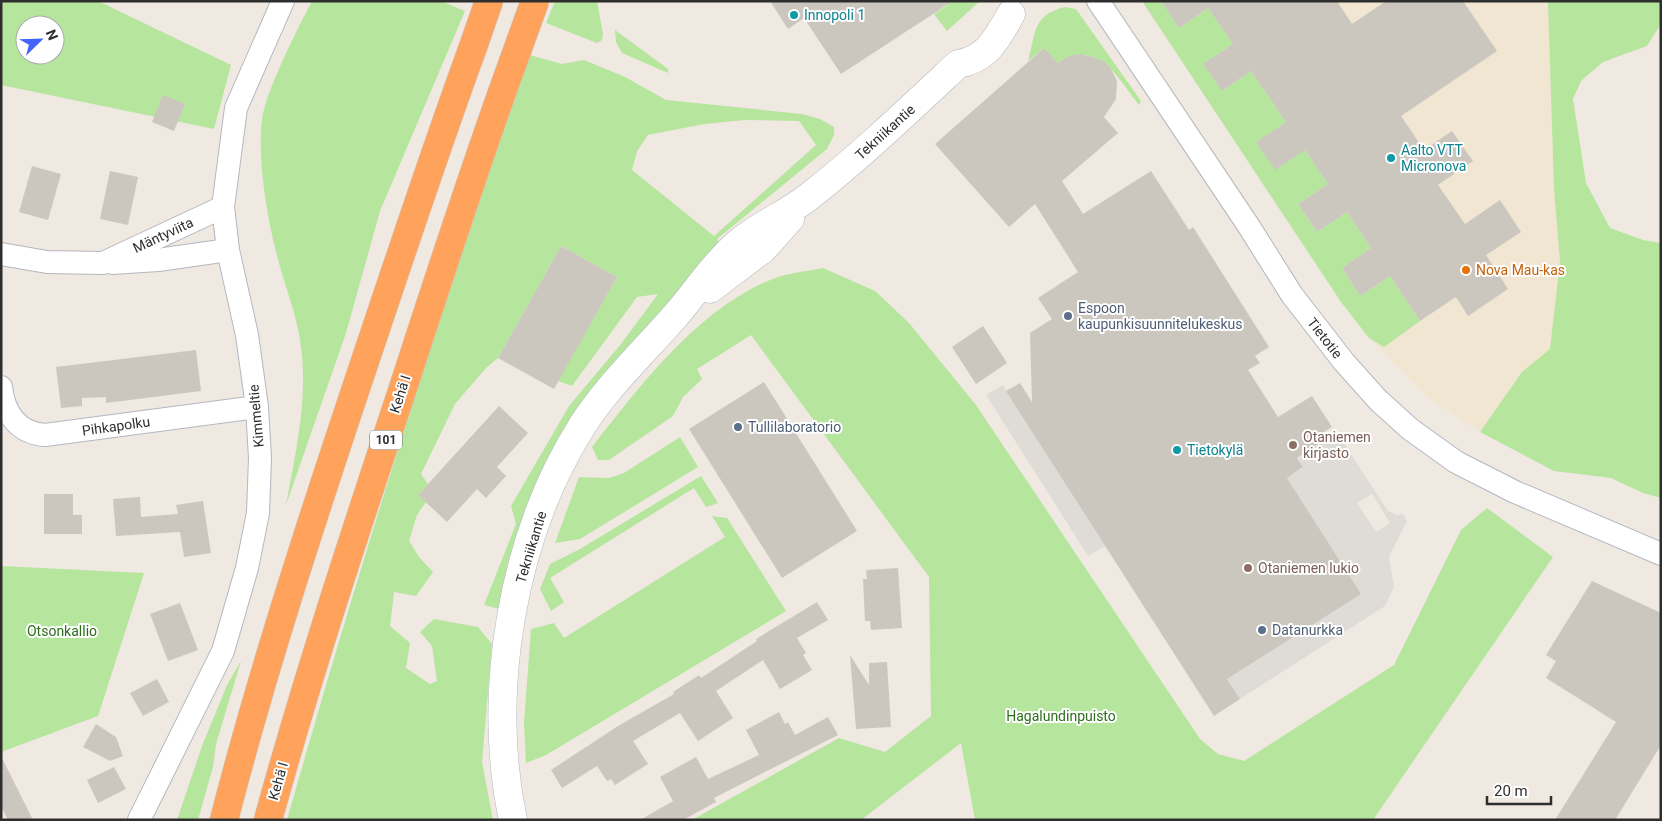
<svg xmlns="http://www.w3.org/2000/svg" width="1662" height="821" viewBox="0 0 1662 821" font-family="Roboto,sans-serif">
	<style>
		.education { fill: #f0e6d1 }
		.green { fill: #b6e59e; fill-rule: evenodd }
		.plaza { fill: #dfdcd8; fill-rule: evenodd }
		.building { fill: #cbc7bf }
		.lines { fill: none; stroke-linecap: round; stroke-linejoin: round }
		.street-casing { stroke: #b4b7c1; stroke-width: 24 }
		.secondary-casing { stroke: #b4b7c1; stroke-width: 29 }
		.highway-casing { stroke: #c9c9c9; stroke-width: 29 }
		.street { stroke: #fff; stroke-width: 22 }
		.secondary { stroke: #fff; stroke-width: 28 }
		.highway { stroke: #ffa35c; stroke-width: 28 }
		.highway-bridge-casing { stroke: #c9c9c9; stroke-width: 29; stroke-linecap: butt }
		.highway-bridge { stroke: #ffa35c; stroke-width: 28 }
		.culture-dot { fill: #0f9aa8; stroke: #fff; stroke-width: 2 }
		.food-dot { fill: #e8710a; stroke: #fff; stroke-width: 2 }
		.service-dot { fill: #5c6f8a; stroke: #fff; stroke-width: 2 }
		.education-dot { fill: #8d6e63; stroke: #fff; stroke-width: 2 }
		.labels { text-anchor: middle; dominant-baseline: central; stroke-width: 4; stroke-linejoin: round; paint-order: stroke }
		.shield { fill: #fff; stroke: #6d6d6d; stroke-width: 1 }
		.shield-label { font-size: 12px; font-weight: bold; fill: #2e2e2e }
		.culture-label { font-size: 14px; fill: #0d838f; stroke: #fff; text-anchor: start }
		.street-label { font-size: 14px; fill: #2e2e2e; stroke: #fff }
		.food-label { font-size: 14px; fill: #c56008; stroke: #fff; text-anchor: start }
		.service-label { font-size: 14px; fill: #4e5e75; stroke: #fff; text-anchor: start }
		.education-label { font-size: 14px; fill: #785e54; stroke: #fff; text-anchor: start }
		.park-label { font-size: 14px; fill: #2c6e1b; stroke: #fff }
	</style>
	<rect width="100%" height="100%" fill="#efe9e1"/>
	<polygon class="education" points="1142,1 1548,1 1554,189 1560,262 1550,349 1522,372 1480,432 1428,398 1369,338 1341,302"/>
	<g class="green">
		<path d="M1,1H98L231,65L214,129L1,85ZM25,25H55V55H25Z"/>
		<path d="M312,1H441L465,11L380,211L346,333L286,505C296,450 309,396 300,340C296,313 286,289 279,263C268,223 257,161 262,120C265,92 298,28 312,1Z"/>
		<polygon points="555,1 597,1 603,34 602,40 597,43 546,23"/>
		<polygon points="946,1 980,1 947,31 934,14 948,5"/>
		<polygon points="1142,1 1161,1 1179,28 1208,8 1233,44 1203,64 1222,91 1251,71 1286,122 1256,142 1305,150 1328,184 1298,204 1317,232 1347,212 1371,248 1342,268 1360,296 1390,276 1420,321 1384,347 1369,338 1341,302"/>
		<polygon points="1548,1 1661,1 1661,24 1647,46 1603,62 1581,81 1573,99 1586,183 1610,228 1643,240 1661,243 1661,498 1643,493 1611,478 1554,471 1480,432 1522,372 1550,349 1560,262 1554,189"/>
		<path d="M1065,7L1076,9L1141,101L1139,105C1117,77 1098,38 1058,63L1044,48L1028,61C1036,33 1032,15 1065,7Z"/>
		<polygon points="615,30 668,69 668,73 622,53 616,42"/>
		<path d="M530,55L562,64L584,60L625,77L666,100L802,114L820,119L834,127V135L827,149L717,239L721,246L682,287L635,342L499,609L484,605L516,524L511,506L569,406L621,344L658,294L637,297L572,386L558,381L617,277L561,246L498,358L486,368L455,404L421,474L428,484L418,495L426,502L417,515L409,541L419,557L433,572L416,596L394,592L390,626L410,643L406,668L430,684L437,681L432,646L420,632L434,619L478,627L492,644L482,762L493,820H287C360,563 441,307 530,55ZM745,120L799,121L816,145L714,236L632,170L637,151L648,135L704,124Z"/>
		<path d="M823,268L875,291L909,323L976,405L1200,739L1218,754L1244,761L1394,665L1461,530L1487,508L1553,557L1373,820H975L961,743L861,820H692L839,738L885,752L931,716L929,577L751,335L697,369L702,379L683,397L673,416L609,460H598L592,447C640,386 699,307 775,278C789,273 808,271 823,268Z"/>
		<polygon points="680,437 698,467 580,539 555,543 579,477 609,478 624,473"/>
		<polygon points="701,476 718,503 706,507 694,488 550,578 564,602 551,611 540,589 550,564 580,549"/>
		<polygon points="712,516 727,518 786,611 546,755 526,763 524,723 531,629 554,623 564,638 725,537"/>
		<polygon points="1,566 144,573 98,716 1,752"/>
		<polygon points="241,661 216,744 213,767 198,820 177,820 202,746 227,685"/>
	</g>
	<g class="plaza">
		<polygon points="1003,385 1105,546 1088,556 986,395"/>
		<path d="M1337,433L1388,511L1397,515L1403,514L1407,521L1389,557L1394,587L1385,606L1240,699L1227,679L1360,594L1287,478L1303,468L1298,458ZM1372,494L1390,523L1376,532L1357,503Z"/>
	</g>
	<g class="building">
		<polygon points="770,1 953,1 841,74 804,18 788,29"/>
		<polygon points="1161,1 1337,1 1352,24 1386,1 1463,1 1497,51 1401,116 1424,150 1452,131 1473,161 1438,185 1465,224 1500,200 1521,232 1486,255 1508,289 1468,316 1456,297 1420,321 1390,276 1360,296 1342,268 1371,248 1347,212 1317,232 1298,204 1328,184 1305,150 1275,170 1256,142 1286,122 1251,71 1222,91 1203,64 1233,44 1208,8 1179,28"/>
		<polygon points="1044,48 1058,63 1069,56 1080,54 1093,57 1105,62 1112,71 1117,81 1116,99 1104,117 1118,133 1062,181 1083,214 1151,171 1189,230 1193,227 1269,347 1255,356 1260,363 1248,370 1278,417 1312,396 1332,427 1319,435 1323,441 1297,458 1303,467 1287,478 1361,594 1227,679 1240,699 1214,716 1006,391 1020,383 1032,402 1030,333 1052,319 1038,298 1078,272 1035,204 1009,227 935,144"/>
		<polygon points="163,95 185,104 174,131 152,122"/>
		<polygon points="32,166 61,174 48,220 19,212"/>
		<polygon points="110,171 138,177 128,225 100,219"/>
		<polygon points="561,246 617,277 554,389 498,358"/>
		<polygon points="983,326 1007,363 976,384 952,347"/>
		<polygon points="196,350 201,391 106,403 106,397 82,398 82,406 61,408 56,367"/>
		<polygon points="764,382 857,531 782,578 689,429"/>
		<polygon points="499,406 528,433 497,467 506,476 486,498 477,489 447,522 418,495"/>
		<polygon points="44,494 73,494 73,515 82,515 82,534 44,534"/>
		<polygon points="140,497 141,517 178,514 176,505 203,501 211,553 184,557 180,532 116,536 113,499"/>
		<polygon points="898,568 902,628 871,630 870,621 865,621 863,579 867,579 866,570"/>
		<polygon points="1592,581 1661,613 1661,745 1615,820 1555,820 1616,722 1546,678 1556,661 1546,655"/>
		<polygon points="817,602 828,620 797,638 806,653 803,655 812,670 780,689 763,660 716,691 733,718 698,741 680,713 633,741 648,764 615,785 611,779 607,781 597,766 562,788 551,770 618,726 674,694 673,692 699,675 701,678 757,641 756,639"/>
		<polygon points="180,603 198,650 168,661 150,614"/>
		<polygon points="850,655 869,685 869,663 887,662 891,727 856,729"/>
		<polygon points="157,679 169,702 143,716 130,693"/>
		<polygon points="779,712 785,724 788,722 795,735 828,717 838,735 714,798 716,802 683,820 640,820 673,801 660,777 696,757 708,779 759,755 746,730"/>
		<polygon points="96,724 116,737 123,756 110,761 83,747"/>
		<polygon points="1,756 33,820 8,820 1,806"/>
		<polygon points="114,767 126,789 98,803 87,780"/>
	</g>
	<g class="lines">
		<g class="street-casing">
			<g id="street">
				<polyline points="1098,1 1248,225 1292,295 1344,362 1378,400 1410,429 1456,462 1515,492 1661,554"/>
				<polyline points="1,254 47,262 103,263 223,207"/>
				<polyline points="112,263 158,260 228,250"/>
				<path d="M1,387C4,413 18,433 45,435L257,407"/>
				<polyline points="139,820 223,651 247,568 258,513 260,458 257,407 247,335 228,250 223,207 236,108 283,1"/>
			</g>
		</g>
		<g class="secondary-casing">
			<g id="secondary">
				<polyline points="710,289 763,249 790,219"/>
				<path d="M513,820C486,692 512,537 582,426C608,385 644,352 676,315C696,292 713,265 737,244C760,224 788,214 811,195C863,154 910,109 958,64C988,59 997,38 1011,14"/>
			</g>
		</g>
		<g class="highway-casing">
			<g id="highway">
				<path d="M224,820C261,676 307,535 354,394C393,278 431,162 473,47"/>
				<path d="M268,820C307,678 353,539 399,400C436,287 472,174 513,62"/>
			</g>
		</g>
		<use href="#street" class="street"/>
		<use href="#secondary" class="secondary"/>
		<use href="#highway" class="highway"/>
		<g class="highway-bridge-casing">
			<g id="highway-bridge">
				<polyline points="473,47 489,1"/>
				<polyline points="513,62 535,1"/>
			</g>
		</g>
		<use href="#highway-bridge" class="highway-bridge"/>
	</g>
	<g class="culture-dot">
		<circle cx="794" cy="15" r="5"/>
		<circle cx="1391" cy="158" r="5"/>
		<circle cx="1177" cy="450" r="5"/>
	</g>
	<circle class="food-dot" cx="1466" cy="270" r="5"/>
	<g class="service-dot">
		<circle cx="1068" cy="316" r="5"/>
		<circle cx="738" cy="427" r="5"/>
		<circle cx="1262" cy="630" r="5"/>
	</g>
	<g class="education-dot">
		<circle cx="1293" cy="445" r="5"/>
		<circle cx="1248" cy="568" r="5"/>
	</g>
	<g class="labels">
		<rect class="shield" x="370" y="430.5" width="32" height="19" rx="4"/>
		<g class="shield-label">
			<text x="386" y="440">101</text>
		</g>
		<g class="culture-label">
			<text x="804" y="15">Innopoli 1</text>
			<text x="1401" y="150">Aalto VTT<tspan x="1401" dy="16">Micronova</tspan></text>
			<text x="1187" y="450">Tietokylä</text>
		</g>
		<g class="street-label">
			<text transform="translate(885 132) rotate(-42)">Tekniikantie</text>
			<text transform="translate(163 235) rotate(-25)">Mäntyviita</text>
			<text transform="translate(1325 338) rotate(52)">Tietotie</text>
			<text transform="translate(400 394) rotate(-72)">Kehä I</text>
			<text transform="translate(256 416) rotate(-95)">Kimmeltie</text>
			<text transform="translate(116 426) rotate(-8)">Pihkapolku</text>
			<text transform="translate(531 547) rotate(-73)">Tekniikantie</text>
			<text transform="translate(278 781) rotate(-74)">Kehä I</text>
		</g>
		<g class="food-label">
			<text x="1476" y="270">Nova Mau-kas</text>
		</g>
		<g class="service-label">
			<text x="1078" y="308">Espoon<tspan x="1078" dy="16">kaupunkisuunnitelukeskus</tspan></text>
			<text x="748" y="427">Tullilaboratorio</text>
			<text x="1272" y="630">Datanurkka</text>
		</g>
		<g class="education-label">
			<text x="1303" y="437">Otaniemen<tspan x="1303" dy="16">kirjasto</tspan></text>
			<text x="1258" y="568">Otaniemen lukio</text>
		</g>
		<g class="park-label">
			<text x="62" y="631">Otsonkallio</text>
			<text x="1061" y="716">Hagalundinpuisto</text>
		</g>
	</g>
	<rect width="1662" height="821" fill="none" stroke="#2e2e2e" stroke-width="5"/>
	<g transform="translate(40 40) rotate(67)"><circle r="24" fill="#ffffff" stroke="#ababab"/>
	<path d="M0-4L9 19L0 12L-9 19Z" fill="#4264fb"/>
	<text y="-8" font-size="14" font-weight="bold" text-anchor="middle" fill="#2e2e2e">N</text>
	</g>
	<path d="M1487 796v8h64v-8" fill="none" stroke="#2e2e2e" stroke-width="2.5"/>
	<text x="1494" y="796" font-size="15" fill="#2e2e2e" stroke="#ffffff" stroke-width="4" paint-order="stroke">20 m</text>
</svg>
